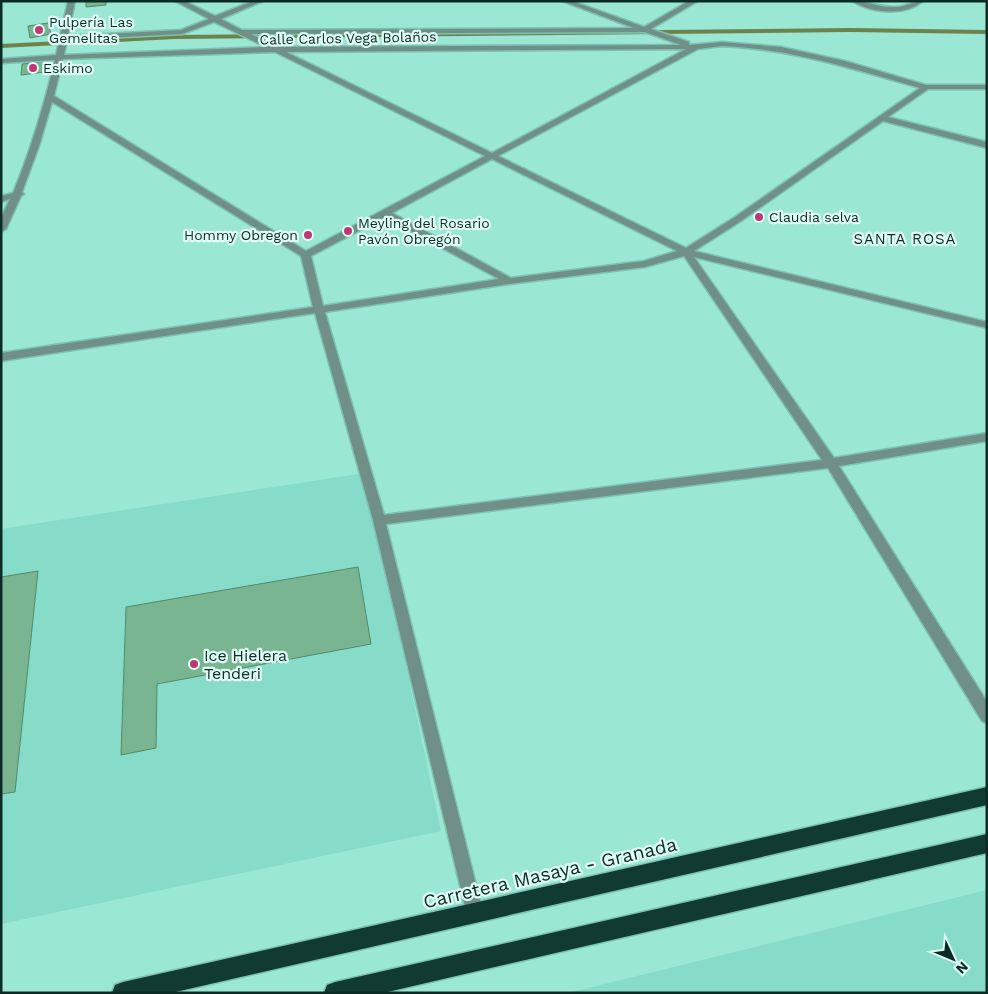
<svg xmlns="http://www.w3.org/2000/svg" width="988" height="994" viewBox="0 0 988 994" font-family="'Work Sans',sans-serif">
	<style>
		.built { fill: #86dcc8 }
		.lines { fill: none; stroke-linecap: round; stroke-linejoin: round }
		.stream { fill: #6f8249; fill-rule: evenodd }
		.building { fill: #7ab591; stroke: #518a69 }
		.minor-casing { stroke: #7dc2b1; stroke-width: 3 }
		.highway-casing { stroke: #7dc2b1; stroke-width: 3 }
		.minor { fill: #708f87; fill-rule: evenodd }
		.highway { fill: #113b32; fill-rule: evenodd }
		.poi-dot { fill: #bf3775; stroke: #e0fef5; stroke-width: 2 }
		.labels { text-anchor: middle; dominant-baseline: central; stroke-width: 4.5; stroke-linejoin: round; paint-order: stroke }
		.far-poi-label { font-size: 14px; fill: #0b2c25; stroke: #e0fef5; text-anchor: start }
		.far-street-label { font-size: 14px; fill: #0b2c25; stroke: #e0fef5 }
		.far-neighbourhood-label { font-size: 15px; letter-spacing: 1px; fill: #0b2c25; stroke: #e0fef5 }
		.poi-label { font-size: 16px; fill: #0b2c25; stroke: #e0fef5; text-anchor: start }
		.near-street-label { font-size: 19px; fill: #0b2c25; stroke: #e0fef5 }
	</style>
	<rect width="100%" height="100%" fill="#9ae7d4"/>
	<g class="built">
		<polygon points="365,473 441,831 1,924 1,529"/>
		<polygon points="987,890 987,993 568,993"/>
	</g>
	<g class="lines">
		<polygon class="stream" points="850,28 987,30 987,34 850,32 175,39 1,48 1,44 175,35"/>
	</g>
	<g class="building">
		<polygon points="86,1 106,1 106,5 86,7"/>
		<polygon points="48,23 51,34 30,38 28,26"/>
		<polygon points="45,61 45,72 21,75 22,64"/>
		<polygon points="358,567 371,644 157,684 156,748 121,755 126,607"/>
		<polygon points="38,571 15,792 1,794 1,577"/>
	</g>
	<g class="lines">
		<g class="minor-casing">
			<g id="minor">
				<path d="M68,1H75L68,36L181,30L209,19L175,1H184L215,16L253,1H263L221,19L242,30L634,28L562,1H572L644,27L689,1H698L651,29L689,42V45L722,42L781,47L845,61L926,85H987V89H928L888,117L987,142V148L883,121L741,221L694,251L987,322V328L694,257L834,458L987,433V441L839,466L987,702V723L982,721L828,468L386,524L483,913L480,919L474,922L468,919L373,520L315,313L1,361V353L313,307L301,256L52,102L39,146L22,192L24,194L21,196L6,229L1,232V218L10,199L1,202V196L13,193C31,150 44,105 55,60L1,63V59L56,55ZM214,22L266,47L64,55L67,40L182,34ZM645,32L681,45L277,47L251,34ZM722,46C791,49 854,69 920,88L735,217L686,248L498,156L698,49ZM686,49L492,153L286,52ZM275,52L485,156L306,251L54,96L63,59ZM492,159L677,251L644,261L511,278L392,213ZM385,217L499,279L323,306L311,256ZM684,256L822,460L384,515L325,312L509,284L645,267Z"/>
				<path d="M852,1C867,1 881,8 896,7C906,7 913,1 923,1C905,17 871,13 852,1Z"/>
			</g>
		</g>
		<g class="highway-casing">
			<g id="highway">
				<polygon points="987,787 987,805 171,993 112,993 115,985 123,982"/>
				<polygon points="987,834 987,853 383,993 324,993 327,985 335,982"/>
			</g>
		</g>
		<use href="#minor" class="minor"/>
		<use href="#highway" class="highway"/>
	</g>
	<g class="poi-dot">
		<circle cx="39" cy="30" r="5"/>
		<circle cx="33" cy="68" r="5"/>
		<circle cx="759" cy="217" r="5"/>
		<circle cx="348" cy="231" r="5"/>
		<circle cx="308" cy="235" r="5"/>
		<circle cx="194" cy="664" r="5"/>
	</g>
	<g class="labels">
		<g class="far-poi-label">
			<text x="49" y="22">Pulpería Las<tspan x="49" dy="16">Gemelitas</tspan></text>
			<text x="43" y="68">Eskimo</text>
			<text x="769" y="217">Claudia selva</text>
			<text x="358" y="223">Meyling del Rosario<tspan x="358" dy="16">Pavón Obregón</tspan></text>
			<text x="298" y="235" text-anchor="end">Hommy Obregon</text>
		</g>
		<g class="far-street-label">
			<text transform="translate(348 38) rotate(-1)">Calle Carlos Vega Bolaños</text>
		</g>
		<g class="far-neighbourhood-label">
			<text x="905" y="239">SANTA ROSA</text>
		</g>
		<g class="poi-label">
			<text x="204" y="655">Ice Hielera<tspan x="204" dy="18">Tenderi</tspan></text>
		</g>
		<g class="near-street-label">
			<text transform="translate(550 873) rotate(-13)">Carretera Masaya - Granada</text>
		</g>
	</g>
	<rect width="988" height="994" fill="none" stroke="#0b2c25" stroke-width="5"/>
	<g transform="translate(953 959) rotate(134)" stroke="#e0fef5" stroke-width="4" paint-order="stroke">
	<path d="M0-4L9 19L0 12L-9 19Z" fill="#0b2c25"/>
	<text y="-8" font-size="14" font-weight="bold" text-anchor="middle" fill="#0b2c25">N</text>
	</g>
</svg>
